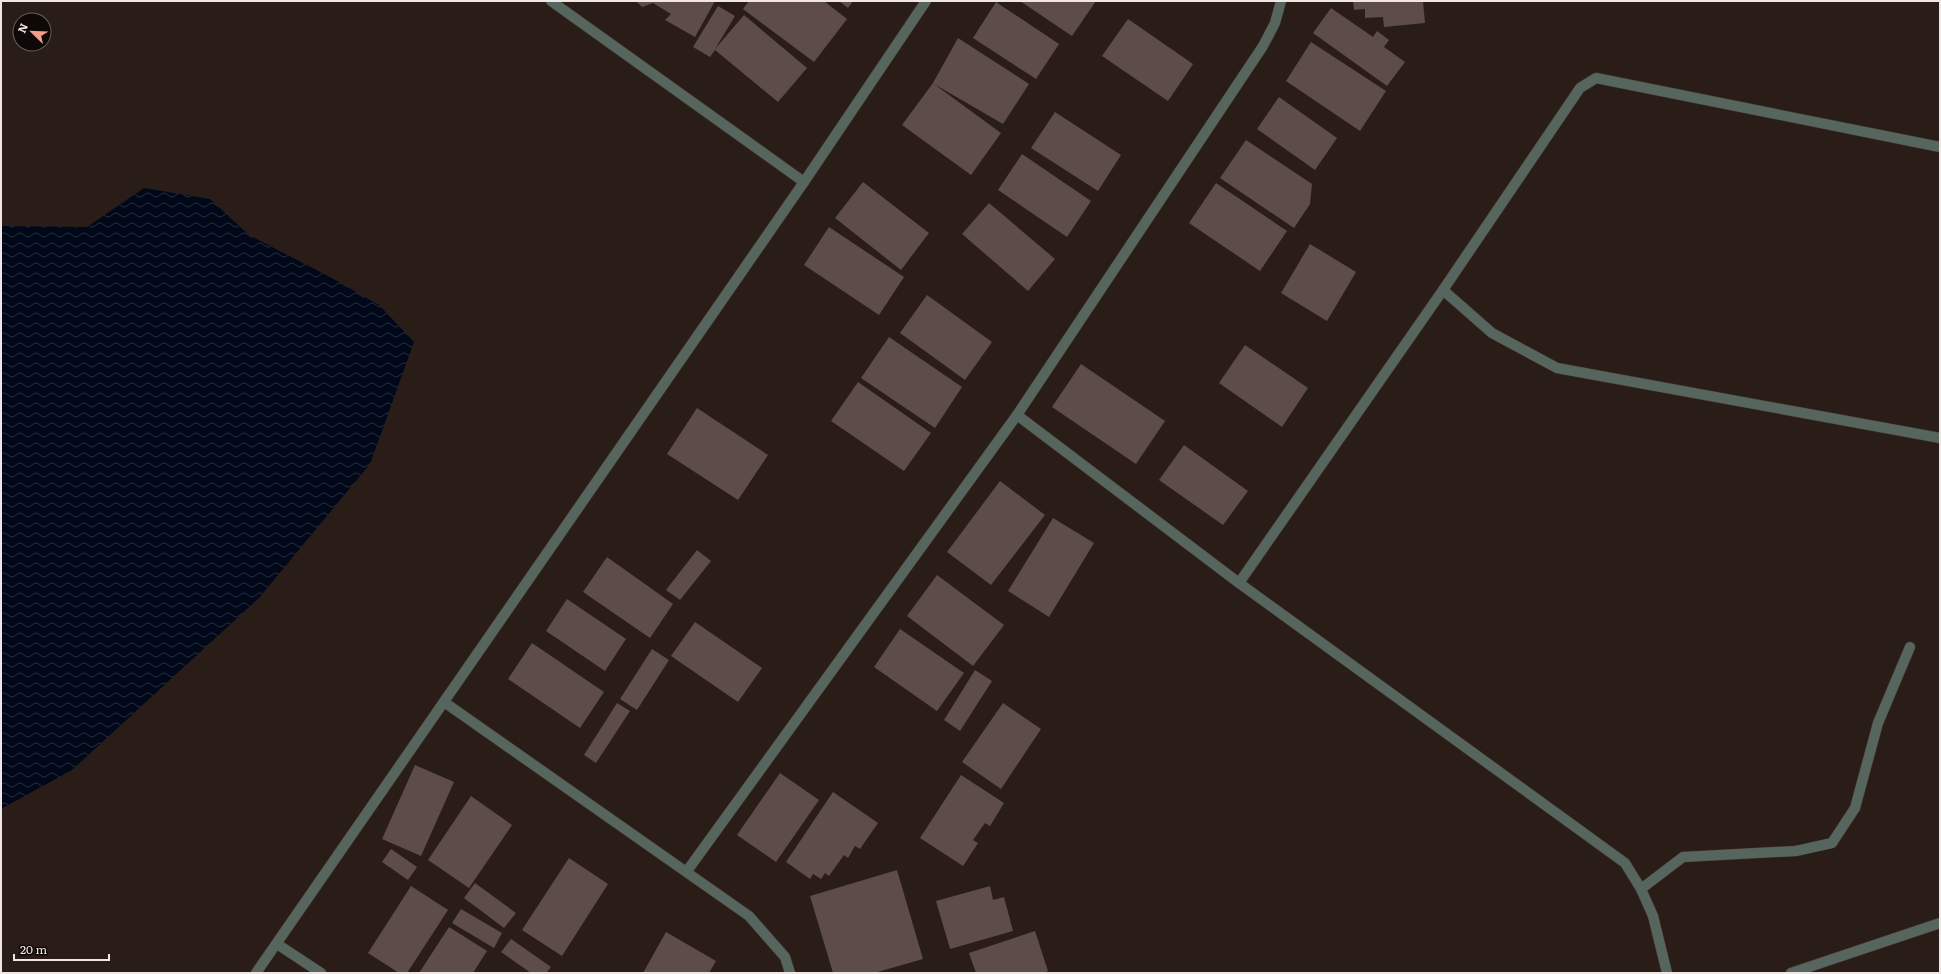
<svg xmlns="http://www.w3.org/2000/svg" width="1941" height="974" viewBox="0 0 1941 974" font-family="Literata,serif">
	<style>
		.water { fill: url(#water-waves) }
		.building { fill: #5d4c48 }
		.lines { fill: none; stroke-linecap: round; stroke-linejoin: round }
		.street-casing { stroke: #463934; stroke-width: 11 }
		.street { stroke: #56655d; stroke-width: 10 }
	</style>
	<defs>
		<pattern id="water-waves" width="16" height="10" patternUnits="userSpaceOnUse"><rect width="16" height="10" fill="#00081a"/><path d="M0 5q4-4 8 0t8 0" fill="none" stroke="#262c3b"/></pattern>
	</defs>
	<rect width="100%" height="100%" fill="#2a1d17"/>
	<polygon class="water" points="144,188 210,199 249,235 330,277 379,305 414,342 370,464 259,598 72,770 1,809 1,226 87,227"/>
	<g class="building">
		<polygon points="636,1 715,1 695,37 665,20 671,14 653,3 642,7"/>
		<polygon points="749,1 824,1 847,19 814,62 743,9"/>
		<polygon points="839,1 853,1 848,8"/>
		<polygon points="1020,1 1096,1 1072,36"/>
		<polygon points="1353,1 1423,1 1425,23 1384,27 1383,17 1365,18 1365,9 1354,10"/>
		<polygon points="996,2 1059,44 1036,79 973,38"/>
		<polygon points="718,6 735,16 715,49 744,15 807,68 778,102 715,50 710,57 693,47"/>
		<polygon points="1331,8 1373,37 1377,31 1389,40 1384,47 1405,62 1387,86 1313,33"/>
		<polygon points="1128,19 1193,64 1168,101 1102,56"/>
		<polygon points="958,38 1029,84 1003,124 934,84 1001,133 971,175 902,125 933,83"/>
		<polygon points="1311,42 1386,91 1360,131 1286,81"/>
		<polygon points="1279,97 1337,138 1315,170 1257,129"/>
		<polygon points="1055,112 1121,155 1098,191 1031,148"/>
		<polygon points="1246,140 1312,184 1310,204 1294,228 1220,178"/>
		<polygon points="1022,154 1091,201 1067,237 998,190"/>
		<polygon points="863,182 929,233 901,270 835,218"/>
		<polygon points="1216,183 1287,231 1260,271 1189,223"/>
		<polygon points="989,203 1055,259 1028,291 962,234"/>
		<polygon points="829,227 904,277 879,315 804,265"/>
		<polygon points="1310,244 1356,272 1327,321 1281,293"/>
		<polygon points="927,295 992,342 965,380 900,333"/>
		<polygon points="889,337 962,387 935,428 861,378"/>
		<polygon points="1245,345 1308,388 1282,427 1219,383"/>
		<polygon points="1081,364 1165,421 1136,464 1052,407"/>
		<polygon points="858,382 931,433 904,471 831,421"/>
		<polygon points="697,408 768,455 738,500 667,454"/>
		<polygon points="1184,445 1248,491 1223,525 1159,480"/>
		<polygon points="1000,481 1045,515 991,585 947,552"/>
		<polygon points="1053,518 1094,543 1049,617 1008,591"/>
		<polygon points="697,550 711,561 680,600 666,590"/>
		<polygon points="607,557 673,604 650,638 583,592"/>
		<polygon points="937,575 1004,625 973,666 907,616"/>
		<polygon points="567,599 626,639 605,671 546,631"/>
		<polygon points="695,622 762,668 738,702 671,656"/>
		<polygon points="900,629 964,673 937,711 874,667"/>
		<polygon points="532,643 604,692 580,728 508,679"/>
		<polygon points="652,649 669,660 637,710 620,699"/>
		<polygon points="975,670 992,681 960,731 944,720"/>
		<polygon points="617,703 630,711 596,763 584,755"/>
		<polygon points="1003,703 1041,729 1001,789 962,762"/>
		<polygon points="415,765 454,782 421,856 382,839"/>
		<polygon points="780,773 819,800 776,862 737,835"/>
		<polygon points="961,775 1004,803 990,826 985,823 973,840 978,843 963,866 920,838"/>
		<polygon points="833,792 878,823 860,849 855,846 848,858 844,855 829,876 825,873 821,879 813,874 810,879 786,862"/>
		<polygon points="471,796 512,825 469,888 428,860"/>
		<polygon points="391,849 417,867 408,880 382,862"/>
		<polygon points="569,858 608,884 562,956 522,930"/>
		<polygon points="897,870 923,959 874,973 833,973 810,896"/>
		<polygon points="475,883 516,913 504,928 464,898"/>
		<polygon points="411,886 448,910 407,973 399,973 368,953"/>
		<polygon points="990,886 993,900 1004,897 1013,931 950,949 936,901"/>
		<polygon points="461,909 502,933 494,948 452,923"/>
		<polygon points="449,927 487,951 473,973 419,973"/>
		<polygon points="1035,931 1048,971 1043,973 976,973 969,953"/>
		<polygon points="666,932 716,961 709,973 643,973"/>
		<polygon points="511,939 551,967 546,973 531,973 501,952"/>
	</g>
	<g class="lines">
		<g class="street-casing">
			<g id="street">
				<polyline points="551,1 804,182"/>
				<polyline points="1443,290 1492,333 1557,368 1940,438"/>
				<polyline points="1017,415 1239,583 1625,863 1641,889 1653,916 1667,973"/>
				<polyline points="1239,583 1443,290 1580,88 1596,78 1940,147"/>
				<polyline points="444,702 749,916 785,957 790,973"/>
				<polyline points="687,871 1017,415 1263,46 1275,23 1281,1"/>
				<polyline points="1641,889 1683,857 1796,851 1832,843 1855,808 1878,723 1910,647"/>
				<polyline points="277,944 321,973"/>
				<polyline points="256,973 804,182 926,1"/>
				<polyline points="1791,973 1940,923"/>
			</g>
		</g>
		<use href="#street" class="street"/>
	</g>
	<rect width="1941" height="974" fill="none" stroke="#f0e6e3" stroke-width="4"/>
	<g transform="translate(32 32) rotate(293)"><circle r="19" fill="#0e0806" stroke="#68615e"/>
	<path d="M0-3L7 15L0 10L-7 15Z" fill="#f49d8b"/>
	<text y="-6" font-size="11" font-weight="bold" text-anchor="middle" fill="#f0e6e3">N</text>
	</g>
	<path d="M14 954v6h95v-6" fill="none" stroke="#f0e6e3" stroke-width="2"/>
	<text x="20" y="954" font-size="12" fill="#f0e6e3" stroke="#0e0806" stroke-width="3" paint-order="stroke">20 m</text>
</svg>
